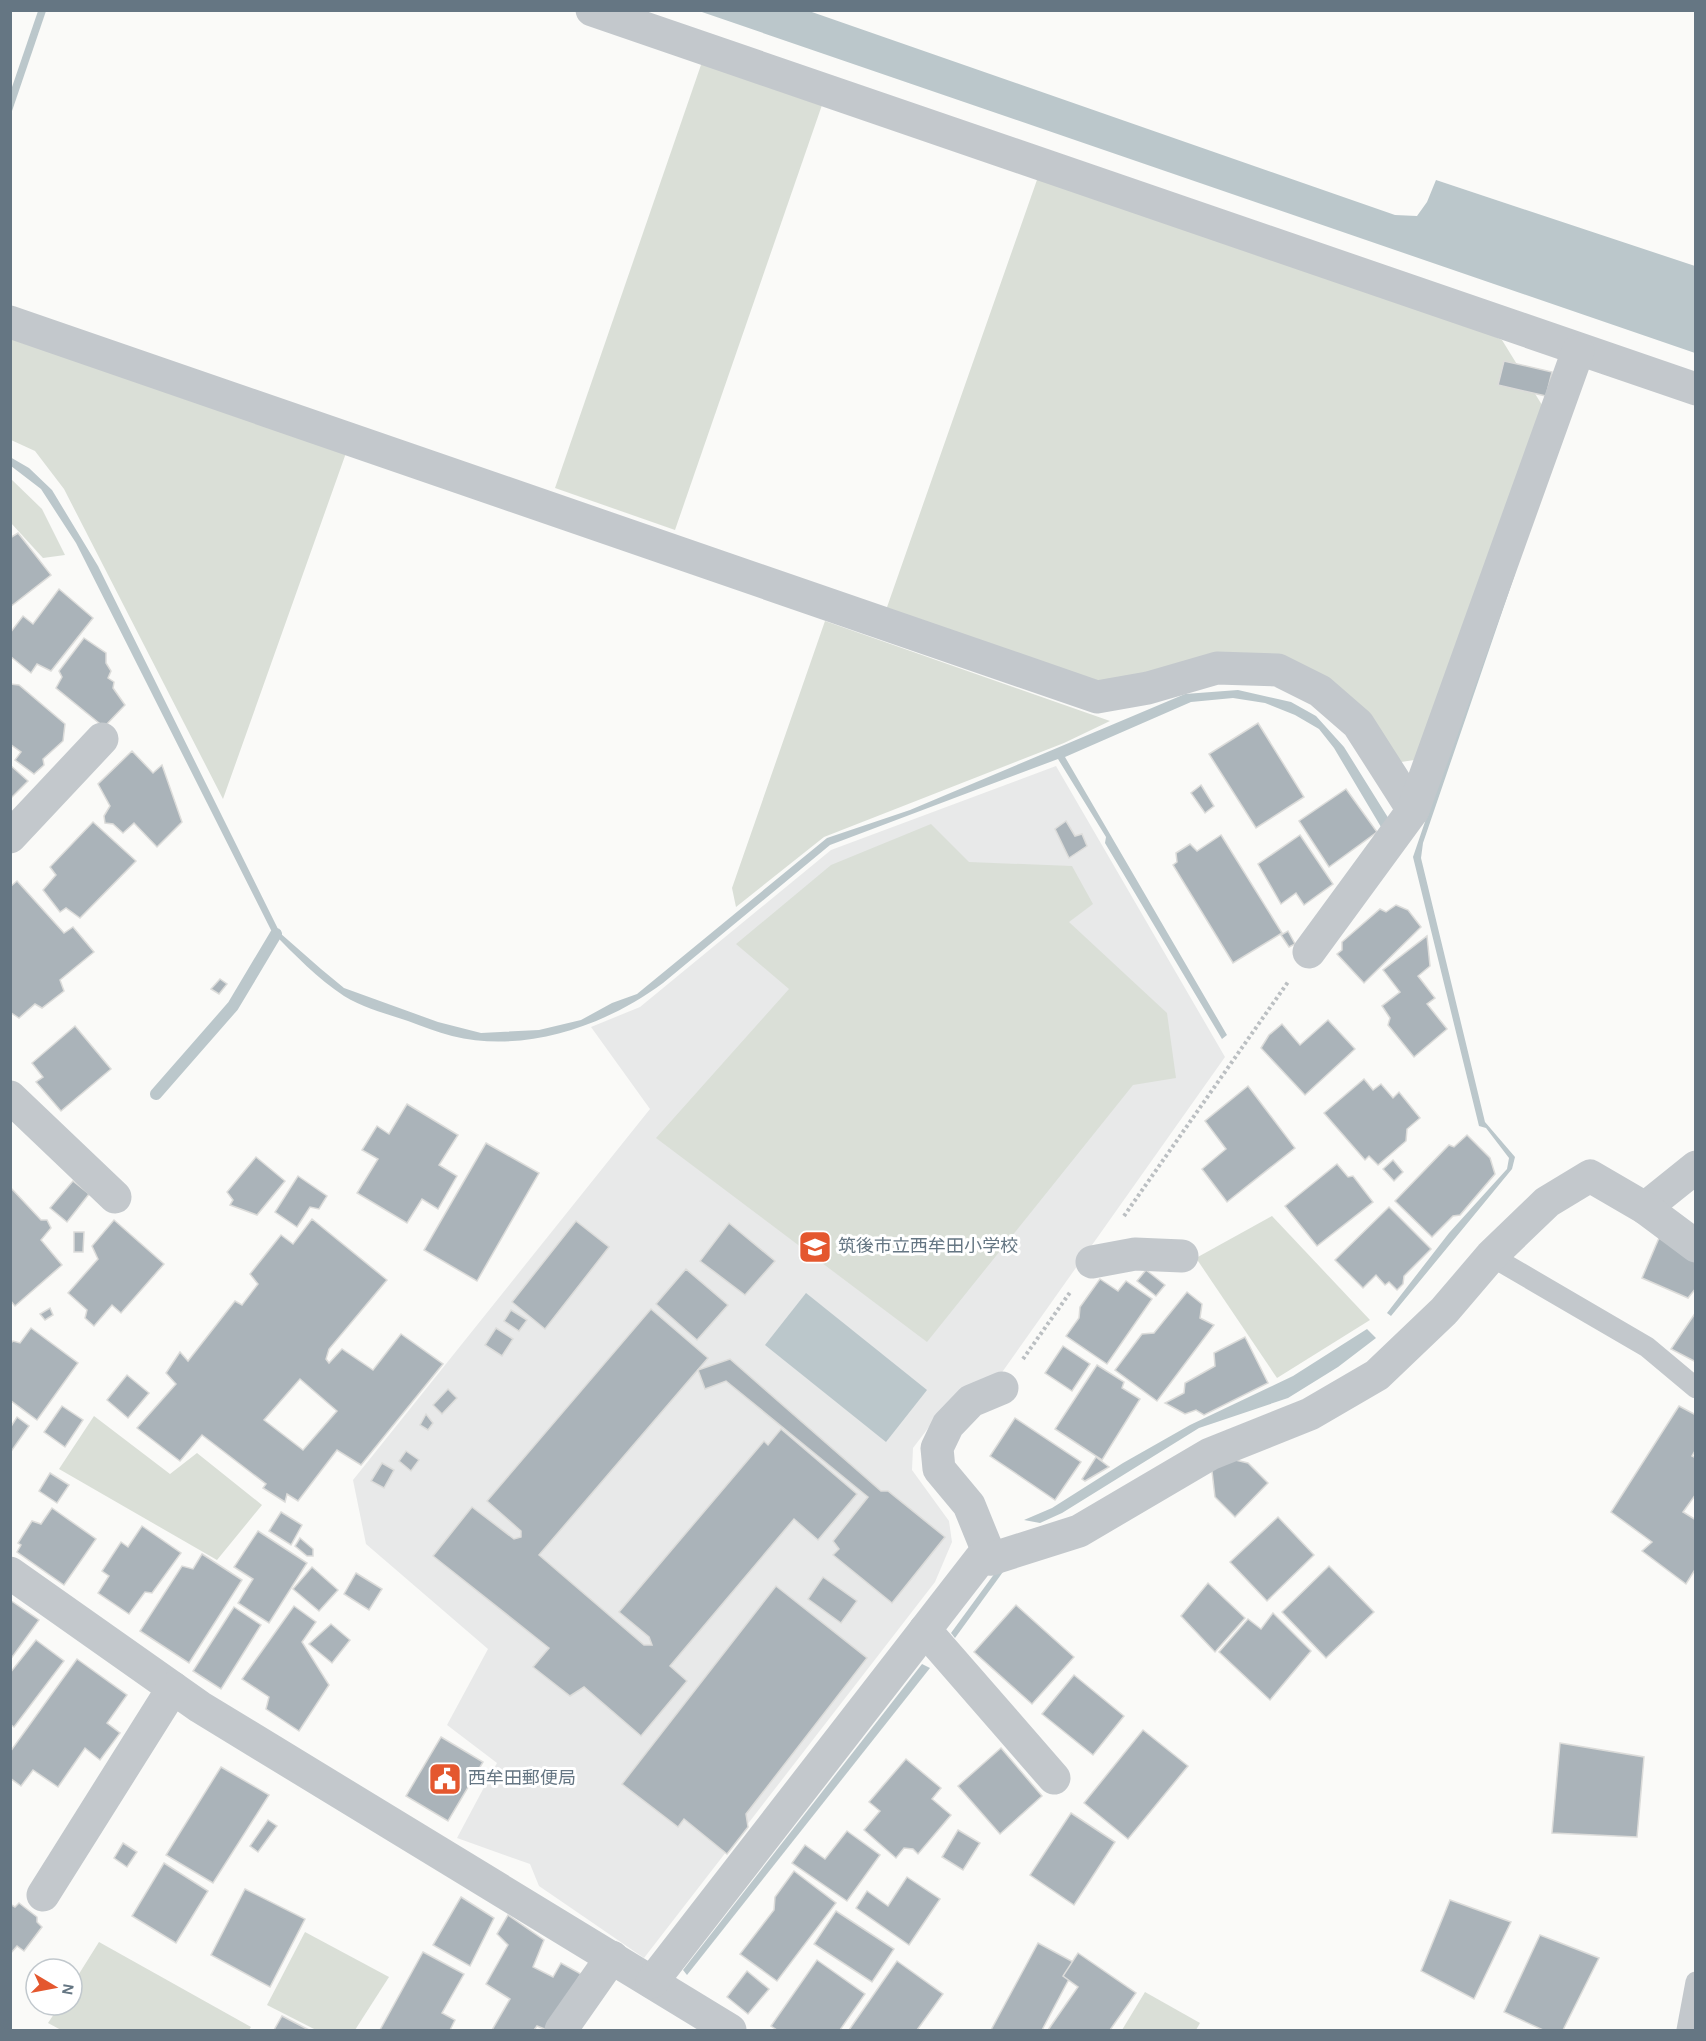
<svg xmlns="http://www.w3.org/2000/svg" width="1706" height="2041" viewBox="0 0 1706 2041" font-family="'Alegreya Sans','Noto Sans JP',sans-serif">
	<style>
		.built { fill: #e8e9e9 }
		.green { fill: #dadfd7 }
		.water { fill: #bbc7cb }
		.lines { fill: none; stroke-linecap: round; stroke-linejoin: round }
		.stream { stroke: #bbc7cb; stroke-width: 12 }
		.building { fill: #aab3b9; stroke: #dcdcda; stroke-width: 1.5; fill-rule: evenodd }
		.path { stroke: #bbbfc2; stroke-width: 4; stroke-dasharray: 3 3; stroke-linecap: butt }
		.lane { stroke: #c3c8cc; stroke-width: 21 }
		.street { stroke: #c3c8cc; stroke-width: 33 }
		.labels { text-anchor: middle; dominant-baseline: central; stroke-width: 6; stroke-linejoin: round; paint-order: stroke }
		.poi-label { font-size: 18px; fill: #657683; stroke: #fff; text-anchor: start }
	</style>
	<rect width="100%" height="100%" fill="#fafaf8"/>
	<polygon class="built" points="1056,766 1225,1057 993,1385 948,1402 913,1448 912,1470 949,1521 952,1542 935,1582 644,1958 539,1886 530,1864 457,1838 497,1763 447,1725 488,1649 366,1544 353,1480 650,1109 591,1027 640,1007 831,850"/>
	<g class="green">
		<polygon points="702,62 822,105 675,530 555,488"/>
		<polygon points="1038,177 1469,325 1502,340 1542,405 1421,759 1401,762 1290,662 1103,687 886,610"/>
		<polygon points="10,335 346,453 223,799 64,489 35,451 11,440"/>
		<polygon points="10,478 42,509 65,555 43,558 11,523"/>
		<polygon points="825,621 1110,721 1064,743 824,837 736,907 732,888"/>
		<polygon points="931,824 969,862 1072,866 1093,904 1069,922 1167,1013 1176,1078 1133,1085 927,1342 656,1138 789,989 736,944 831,865"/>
		<polygon points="1272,1216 1370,1320 1277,1378 1196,1258"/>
		<polygon points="94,1416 170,1474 197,1453 262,1505 217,1560 59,1469"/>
		<polygon points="305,1932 389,1977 355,2030 316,2030 267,2005"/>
		<polygon points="99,1942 251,2027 249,2030 61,2030 48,2023 60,2005 72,2005 72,1985"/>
		<polygon points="1145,1992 1200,2023 1196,2030 1122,2030"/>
	</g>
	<g class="water">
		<polygon points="38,11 46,11 11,114 11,90"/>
		<polygon points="699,11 809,11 1395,215 1417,216 1427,202 1436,180 1695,266 1695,353"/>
		<path d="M10,457L29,468L52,490L98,566L280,933L321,969L344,988L438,1022L481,1033L539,1030L581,1020L612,1003L637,994L827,838L910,810L1185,694L1238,690L1291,702L1316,716L1344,747L1392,824L1384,832L1334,748L1319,729L1295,715L1265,703L1233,698L1191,702L1065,757L1227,1035L1222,1039L1105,843L1106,837L1058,759L830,845L663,983C605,1026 525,1054 452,1036C437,1032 422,1026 408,1021C387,1014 364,1008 344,996C317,978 295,955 272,932L76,543L41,489L11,466Z"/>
		<polygon points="1518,549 1515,574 1423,843 1421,858 1485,1122 1515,1157 1512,1169 1391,1316 1387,1313 1449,1233 1507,1169 1509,1158 1486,1128 1479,1126 1413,857"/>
		<polygon points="806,1293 927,1390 886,1442 765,1345"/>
		<polygon points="1367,1329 1376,1338 1338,1367 1288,1398 1199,1428 1062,1513 1040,1523 1024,1520 1052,1508 1123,1463 1190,1425 1293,1376"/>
		<polygon points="1003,1562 1008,1565 955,1638 951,1633"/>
		<polygon points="922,1664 930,1668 687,1975 683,1970"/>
	</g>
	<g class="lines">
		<polyline class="stream" points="156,1094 233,1006 276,934"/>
	</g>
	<g class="building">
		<polygon points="1504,361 1552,372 1546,396 1498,385"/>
		<polygon points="18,533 51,575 10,607 10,538"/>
		<polygon points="59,589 93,618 51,671 37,664 31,673 10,656 10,633 23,616 33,624"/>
		<polygon points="84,638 106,653 106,663 111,671 108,678 114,682 113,688 125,705 104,727 56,688 62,677 59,671"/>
		<polygon points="10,684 19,685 65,724 63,741 43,759 44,765 34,774 15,760 21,752 10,744"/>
		<polygon points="1258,723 1304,797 1256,828 1209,754"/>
		<polygon points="132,751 153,773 162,765 182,822 157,847 134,823 123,833 113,824 105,823 104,816 110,806 98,784"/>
		<polygon points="10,765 28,781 10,799"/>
		<polygon points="1201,785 1214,806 1205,813 1191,793"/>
		<polygon points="1346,789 1377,832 1329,867 1299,821"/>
		<polygon points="1066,821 1075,836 1082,834 1087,846 1069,858 1055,829"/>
		<polygon points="93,822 136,861 80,918 66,908 60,912 43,890 56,875 50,867"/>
		<polygon points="1221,835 1282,933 1233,963 1173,865 1177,862 1176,853 1190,844 1197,851"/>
		<polygon points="1300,835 1333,884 1304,905 1296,893 1281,904 1258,864"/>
		<polygon points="17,881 64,933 73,927 94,952 60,980 64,991 42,1008 35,1004 19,1018 10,1012 10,887"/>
		<polygon points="1396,905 1408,910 1421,927 1364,983 1337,954 1342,950 1342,942 1380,909 1386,912"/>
		<polygon points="1288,931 1295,944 1289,947 1281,935"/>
		<polygon points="1427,936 1430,966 1418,976 1435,998 1427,1004 1447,1029 1414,1057 1388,1025 1390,1018 1382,1006 1400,992 1383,970"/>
		<polygon points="220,979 227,984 219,994 211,989"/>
		<polygon points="1328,1020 1355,1049 1305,1095 1261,1048 1269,1035 1282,1024 1300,1045"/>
		<polygon points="75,1026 111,1069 61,1111 36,1082 43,1077 32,1063"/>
		<polygon points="1364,1079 1373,1090 1381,1084 1393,1098 1399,1092 1420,1118 1407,1129 1406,1141 1378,1165 1369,1156 1365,1160 1324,1113"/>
		<polygon points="1248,1086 1295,1148 1227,1202 1202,1169 1226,1149 1205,1121"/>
		<polygon points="407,1104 458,1135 439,1165 457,1176 438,1209 422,1199 407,1223 357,1193 378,1159 362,1150 377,1126 389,1134"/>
		<polygon points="1467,1135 1490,1158 1495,1174 1460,1215 1453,1216 1432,1237 1395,1201 1449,1145 1454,1147"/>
		<polygon points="486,1143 539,1173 477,1281 424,1250"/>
		<polygon points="256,1157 285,1181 257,1215 230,1205 233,1200 227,1192"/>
		<polygon points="1393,1160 1403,1172 1394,1181 1383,1169"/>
		<polygon points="1337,1164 1348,1177 1353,1176 1373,1202 1317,1246 1285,1206"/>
		<polygon points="298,1176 327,1196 319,1209 310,1207 297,1227 275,1212"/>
		<polygon points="73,1181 89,1194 67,1222 50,1208"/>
		<polygon points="10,1187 41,1220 47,1220 51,1228 41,1240 62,1265 15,1306 10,1300"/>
		<polygon points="1389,1207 1431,1249 1404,1276 1403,1284 1397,1290 1389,1282 1385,1285 1376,1275 1363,1288 1335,1260"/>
		<path d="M312,1219L387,1280L329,1349L326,1359L329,1363L342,1349L373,1370L401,1334L443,1364L361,1465L337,1450L298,1501L287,1494L285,1502L263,1488L266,1484L202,1435L180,1461L137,1428L176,1384L166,1373L180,1352L188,1361L235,1301L242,1305L258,1284L250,1274L281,1235L293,1244ZM300,1379L337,1411L303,1450L264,1420Z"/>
		<polygon points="114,1220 164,1264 121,1313 112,1305 94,1326 85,1318 87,1310 68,1293 98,1259 92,1246"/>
		<polygon points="576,1221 609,1247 545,1329 512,1302"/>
		<polygon points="729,1223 775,1261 745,1295 700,1261"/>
		<polygon points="74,1232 84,1232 83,1252 74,1252"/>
		<polygon points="1659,1238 1696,1258 1696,1288 1688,1298 1642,1278"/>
		<polygon points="686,1269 728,1305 697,1340 656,1304"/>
		<polygon points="1146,1270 1165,1285 1156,1296 1137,1281"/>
		<polygon points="1100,1279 1118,1291 1126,1281 1152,1299 1107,1364 1066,1336 1079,1318 1080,1307"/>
		<polygon points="1187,1292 1202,1304 1200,1318 1214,1325 1157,1401 1115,1370 1142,1334 1154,1333"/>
		<polygon points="50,1308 53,1315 45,1320 40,1314"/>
		<polygon points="651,1309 708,1358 539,1555 644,1645 652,1645 649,1637 619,1612 764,1441 768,1445 781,1429 857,1494 818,1540 794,1519 670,1666 687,1681 641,1736 584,1687 570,1696 533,1667 549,1648 433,1556 472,1507 514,1539 521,1537 521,1531 487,1501"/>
		<polygon points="511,1310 527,1320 519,1331 504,1321"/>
		<polygon points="1696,1312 1696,1362 1671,1349"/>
		<polygon points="31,1328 78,1363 37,1420 10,1400 10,1344 13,1341 20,1343"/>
		<polygon points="496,1328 513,1339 502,1356 485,1345"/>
		<polygon points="1245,1337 1268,1383 1204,1415 1196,1410 1185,1414 1165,1403 1184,1393 1185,1383 1215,1366 1214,1353"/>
		<polygon points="1063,1346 1090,1364 1072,1391 1045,1373"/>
		<polygon points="730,1359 881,1491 888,1491 945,1537 892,1603 833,1555 839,1549 833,1541 868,1497 726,1381 705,1389 698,1370"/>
		<polygon points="1097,1365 1124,1382 1122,1388 1140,1399 1102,1460 1055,1429"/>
		<polygon points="127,1375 149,1393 128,1418 107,1400"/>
		<polygon points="448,1389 457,1398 442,1414 433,1405"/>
		<polygon points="62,1406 83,1420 65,1447 44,1432"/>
		<polygon points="1679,1406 1696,1415 1696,1449 1692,1456 1696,1458 1696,1494 1683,1512 1696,1520 1696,1568 1686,1584 1642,1551 1652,1542 1611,1512"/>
		<polygon points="426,1414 433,1423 428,1430 420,1425"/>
		<polygon points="17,1417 29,1426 10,1453 10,1428"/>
		<polygon points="1015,1418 1081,1462 1055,1500 990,1456"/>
		<polygon points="406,1451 419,1460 411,1471 399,1461"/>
		<polygon points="1210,1454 1248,1463 1268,1483 1235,1517 1215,1497"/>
		<polygon points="1096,1457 1109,1467 1085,1481 1082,1479"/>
		<polygon points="382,1463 394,1470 384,1488 371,1481"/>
		<polygon points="50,1473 69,1485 57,1503 39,1491"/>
		<polygon points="52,1508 96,1539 64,1585 17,1552 21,1545 18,1543 32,1521 41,1524"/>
		<polygon points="281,1512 302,1525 291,1545 269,1531"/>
		<polygon points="1278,1517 1314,1555 1267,1601 1230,1562"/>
		<polygon points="142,1526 181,1553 152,1593 145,1592 129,1614 98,1593 109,1576 102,1571 121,1542 128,1547"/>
		<polygon points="258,1531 307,1563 269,1623 238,1603 253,1579 234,1567"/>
		<polygon points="300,1538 313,1549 313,1556 307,1556 295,1546"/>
		<polygon points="202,1554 242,1580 189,1663 140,1631 182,1566 193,1569"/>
		<polygon points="1329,1566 1374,1612 1326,1658 1282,1612"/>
		<polygon points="312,1567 338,1590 319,1611 293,1589"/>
		<polygon points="356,1573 382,1589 369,1610 344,1594"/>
		<polygon points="823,1577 857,1601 841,1623 808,1599"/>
		<polygon points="1208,1583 1245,1618 1215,1652 1181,1616"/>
		<polygon points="776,1586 867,1658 746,1814 748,1827 727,1854 684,1819 678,1827 622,1784"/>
		<polygon points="10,1600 39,1620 10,1660"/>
		<polygon points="1016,1605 1074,1657 1032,1704 974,1652"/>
		<polygon points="294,1606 316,1622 302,1642 329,1685 299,1731 266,1709 269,1697 242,1679"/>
		<polygon points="234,1607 261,1625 221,1689 193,1671"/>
		<polygon points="1273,1613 1311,1651 1270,1700 1219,1652 1248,1619 1261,1629"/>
		<polygon points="331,1624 350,1640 332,1663 309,1644"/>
		<polygon points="36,1640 64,1661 14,1727 10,1724 10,1673"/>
		<polygon points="77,1659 127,1695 107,1723 120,1733 100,1760 85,1748 58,1787 33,1770 21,1786 10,1778 10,1752"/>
		<polygon points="1074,1675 1124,1716 1093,1755 1042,1714"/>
		<polygon points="1143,1730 1188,1766 1128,1839 1084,1803"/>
		<polygon points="441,1737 483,1762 448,1821 406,1796"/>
		<polygon points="1560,1743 1644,1757 1637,1837 1552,1833"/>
		<polygon points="1001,1748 1042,1796 1000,1834 958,1786"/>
		<polygon points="906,1759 941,1788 932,1799 951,1815 918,1854 913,1849 904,1848 896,1858 864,1830 880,1811 869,1802"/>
		<polygon points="221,1767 269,1795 213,1883 166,1855"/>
		<polygon points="1071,1813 1115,1842 1074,1905 1030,1875"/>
		<polygon points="268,1820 277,1826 258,1852 250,1846"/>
		<polygon points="958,1830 980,1843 963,1870 942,1857"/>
		<polygon points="847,1831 880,1855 847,1901 792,1863 805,1845 825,1859"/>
		<polygon points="123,1843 137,1852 127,1867 114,1858"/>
		<polygon points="164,1863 208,1891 176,1943 132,1916"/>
		<polygon points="794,1871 836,1903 777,1981 740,1954 774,1910 775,1897"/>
		<polygon points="907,1877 940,1899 909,1945 856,1908 867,1891 888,1906"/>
		<polygon points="245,1889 305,1919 270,1987 211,1955"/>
		<polygon points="461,1897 494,1918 470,1966 433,1945"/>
		<polygon points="1450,1900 1511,1922 1474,1999 1421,1971"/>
		<polygon points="19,1903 37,1917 37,1922 42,1927 24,1951 17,1946 10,1954 10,1904 15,1907"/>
		<polygon points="836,1911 894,1949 872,1982 814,1944"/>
		<polygon points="508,1915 544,1940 533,1967 553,1977 561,1963 581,1974 547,2030 537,2026 534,2030 492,2030 510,1999 486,1984 508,1945 497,1934"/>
		<polygon points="1540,1935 1599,1958 1563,2030 1543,2030 1504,2012"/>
		<polygon points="1038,1943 1077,1964 1042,2030 991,2030"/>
		<polygon points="423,1952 464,1974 442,2013 455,2020 450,2030 380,2030"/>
		<polygon points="1078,1953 1136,1993 1110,2030 1048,2030 1078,1987 1063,1976"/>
		<polygon points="817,1960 865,1994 840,2030 777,2030 771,2026"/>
		<polygon points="897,1961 943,1994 917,2030 849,2030"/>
		<polygon points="747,1971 769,1989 748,2014 727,1997"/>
		<polygon points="282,2016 309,2030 274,2030"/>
	</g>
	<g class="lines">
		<g class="path">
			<polyline points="1124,1216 1288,982"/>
			<polyline points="1023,1359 1071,1291"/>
		</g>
		<g class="lane">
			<polyline points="1491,1256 1647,1347 1696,1388"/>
			<polyline points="1687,2030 1696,1982"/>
		</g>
		<g class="street">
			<polyline points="592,10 1696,389"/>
			<polyline points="10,322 1097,697 1148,688 1217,668 1278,670 1320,691 1358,724 1413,810"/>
			<polyline points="10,837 102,739"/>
			<polyline points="1309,952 1413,810 1578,351"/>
			<polyline points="10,1097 115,1197"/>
			<polyline points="1645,1208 1696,1167"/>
			<polyline points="1092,1262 1135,1254 1182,1256"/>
			<polyline points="991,1559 969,1505 939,1469 937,1448 948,1425 971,1401 1002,1388"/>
			<polyline points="10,1573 200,1707 730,2030"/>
			<polyline points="925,1630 1054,1778"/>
			<polyline points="43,1895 173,1688"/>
			<polyline points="652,1982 980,1559 991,1559 1079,1531 1210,1454 1310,1414 1377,1375 1444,1311 1491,1256 1547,1202 1590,1176 1645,1208 1696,1246"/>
			<polyline points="561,2030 612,1957"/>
		</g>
	</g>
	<defs>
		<g id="school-square" transform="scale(1.725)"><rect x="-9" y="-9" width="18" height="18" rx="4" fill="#e4572e" stroke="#fff"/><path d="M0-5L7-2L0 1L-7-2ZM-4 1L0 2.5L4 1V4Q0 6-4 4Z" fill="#fff"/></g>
		<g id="civic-square" transform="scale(1.725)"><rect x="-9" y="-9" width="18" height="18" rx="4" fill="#e4572e" stroke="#fff"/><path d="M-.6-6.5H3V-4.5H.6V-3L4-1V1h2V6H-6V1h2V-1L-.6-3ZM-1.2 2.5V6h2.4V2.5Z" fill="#fff"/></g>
	</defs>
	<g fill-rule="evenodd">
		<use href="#school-square" x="815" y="1247"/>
		<use href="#civic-square" x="445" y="1779"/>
	</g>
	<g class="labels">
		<g class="poi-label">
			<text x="838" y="1247">筑後市立西牟田小学校</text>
			<text x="468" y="1779">西牟田郵便局</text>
		</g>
	</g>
	<rect width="1706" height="2041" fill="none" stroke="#657683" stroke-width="24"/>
	<g transform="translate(54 1987) rotate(100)"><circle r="28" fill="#ffffff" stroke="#c1c8cd" stroke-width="1.5"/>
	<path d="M0-4.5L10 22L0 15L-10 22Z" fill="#e4572e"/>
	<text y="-9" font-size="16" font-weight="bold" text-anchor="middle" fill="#657683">N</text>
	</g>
</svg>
